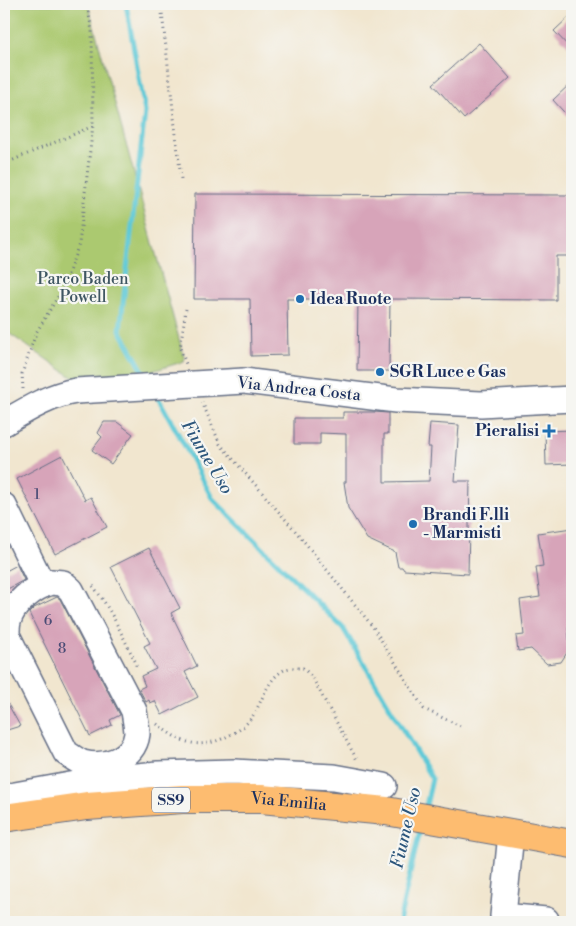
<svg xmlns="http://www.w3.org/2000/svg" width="576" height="926" viewBox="0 0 576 926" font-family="'Libre Bodoni',serif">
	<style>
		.green { fill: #abc970; stroke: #637c67 }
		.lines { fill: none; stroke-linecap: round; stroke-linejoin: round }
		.stream { stroke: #5ec9d7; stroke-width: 5 }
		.building { fill: #d7a4b9 }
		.minor-casing { stroke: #666f86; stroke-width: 28 }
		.major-casing { stroke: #666f86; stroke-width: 30 }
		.path { stroke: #666f86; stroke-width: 3; stroke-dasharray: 1 4; stroke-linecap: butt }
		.minor { stroke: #fff; stroke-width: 25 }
		.major { stroke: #fdbc70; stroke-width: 28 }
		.minor-bridge-casing { stroke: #666f86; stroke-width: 28; stroke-linecap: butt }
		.minor-bridge { stroke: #fff; stroke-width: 25 }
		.poi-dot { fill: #1f6fb2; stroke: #f6f6f2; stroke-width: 2 }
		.labels { text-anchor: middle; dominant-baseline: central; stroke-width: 4.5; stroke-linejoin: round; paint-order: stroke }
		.number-label { font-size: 14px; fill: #4a4c75 }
		.shield { fill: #f6f6f2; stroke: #5d6b8a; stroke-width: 1 }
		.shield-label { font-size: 15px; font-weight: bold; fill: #1b2f5e }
		.park-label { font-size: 16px; fill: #3f5662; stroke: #f6f6f2 }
		.poi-label { font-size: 16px; font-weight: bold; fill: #1b2f5e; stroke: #f6f6f2; text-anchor: start }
		.street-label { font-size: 16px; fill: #1b2f5e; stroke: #f6f6f2 }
		.water-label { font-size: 18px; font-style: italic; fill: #2c567c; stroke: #f6f6f2 }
	</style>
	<rect width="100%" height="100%" fill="#f6f6f2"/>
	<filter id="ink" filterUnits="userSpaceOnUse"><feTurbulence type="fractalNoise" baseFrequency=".02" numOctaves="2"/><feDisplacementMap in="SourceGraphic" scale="10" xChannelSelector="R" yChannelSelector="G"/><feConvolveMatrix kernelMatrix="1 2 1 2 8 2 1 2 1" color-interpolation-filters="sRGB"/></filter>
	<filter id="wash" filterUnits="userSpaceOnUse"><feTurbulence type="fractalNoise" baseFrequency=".0096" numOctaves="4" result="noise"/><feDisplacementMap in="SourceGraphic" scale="20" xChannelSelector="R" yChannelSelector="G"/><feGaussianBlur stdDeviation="1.12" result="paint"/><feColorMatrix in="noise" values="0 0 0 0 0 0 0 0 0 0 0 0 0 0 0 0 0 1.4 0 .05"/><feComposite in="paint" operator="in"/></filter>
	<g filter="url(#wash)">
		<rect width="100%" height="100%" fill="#f1e6cf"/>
		<polygon class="green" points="4,4 88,4 185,361 91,390 4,330"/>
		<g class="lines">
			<g class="stream">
				<polyline points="126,4 145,112 120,330 148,380"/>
				<polyline points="156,394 186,448 212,498 343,628 432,779 425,810"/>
				<polyline points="399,922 421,825"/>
			</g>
		</g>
		<g id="blocks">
			<g class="building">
				<polygon points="572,14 572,50 554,31"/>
				<polygon points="479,43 510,78 464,119 433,84"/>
				<polygon points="572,82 572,121 553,100"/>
				<polygon points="195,194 572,195 572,256 556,256 556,300 390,299 389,371 357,371 358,299 287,299 288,355 251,356 250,299 194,299"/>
				<polygon points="343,412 374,412 388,413 388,434 384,434 384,482 429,481 431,447 428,447 430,423 459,425 455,481 470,481 468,574 404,570 402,567 398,567 395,552 367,539 348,508 344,482 346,482 346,434 320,433 320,444 294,444 294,418 343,418"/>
				<polygon points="104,422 117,422 133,434 111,464 92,450 102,437 98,433"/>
				<polygon points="572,430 572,464 546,465 545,431"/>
				<polygon points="62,455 85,500 91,497 107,527 55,554 17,479"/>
				<polygon points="572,528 572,627 568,628 570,648 561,662 547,664 531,649 518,651 516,636 524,635 520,600 540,597 536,567 543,566 538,533"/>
				<polygon points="149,548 180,608 171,613 197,666 185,672 198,697 162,715 155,701 150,703 149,700 146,702 139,689 145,686 141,676 156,669 144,646 150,643 111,567"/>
				<polygon points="17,565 24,580 4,591 4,572"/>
				<polygon points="57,597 60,599 120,715 110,720 112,725 90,736 29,613 34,608"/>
				<polygon points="4,697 20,726 4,731"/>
			</g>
		</g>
	</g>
	<g filter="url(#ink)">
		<use href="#blocks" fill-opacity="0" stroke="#666f86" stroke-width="1"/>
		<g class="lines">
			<g class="minor-casing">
				<g id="minor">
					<polyline points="244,381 396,400 481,404 572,399"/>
					<path d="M4,423C26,410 50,395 76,391"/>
					<polyline points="4,506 42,584"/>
					<path d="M51,582L63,583L71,590L134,711C135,718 137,727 137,734C134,759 104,769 83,763C77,761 71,756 66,753L7,635C7,631 7,626 8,622C12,604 34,587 51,582Z"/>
					<polyline points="4,797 98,780 158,774 234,772 292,775 334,777 384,786"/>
					<polyline points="511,833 503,916 546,920 546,922"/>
				</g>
			</g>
			<g class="major-casing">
				<g id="major">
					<path id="s1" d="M4,818L87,806L182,799H261L386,811L572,844"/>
				</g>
			</g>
			<g class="path">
				<polyline points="161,4 181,179"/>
				<polyline points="4,164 93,126"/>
				<polyline points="186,309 180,348 186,364"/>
				<polyline points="23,389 22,374 36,333 63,288 79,244 93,125 92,31 87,4"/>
				<polyline points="202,402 220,444 298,534 373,627 424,709 460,726"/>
				<polyline points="4,479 8,487"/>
				<path d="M93,586C111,609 123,637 136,663V669"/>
				<path d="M157,724C179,742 197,750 224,738C232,734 241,730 247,723C262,708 264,681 284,670C289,667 297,668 303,668L312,677L357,760"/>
			</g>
			<use href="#minor" class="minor"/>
			<use href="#major" class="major"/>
			<g class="minor-bridge-casing">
				<polyline id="minor-bridge" points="76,391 244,381"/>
			</g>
			<use href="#minor-bridge" class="minor-bridge"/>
		</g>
	</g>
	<g class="poi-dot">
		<circle cx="300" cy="299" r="5"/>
		<circle cx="380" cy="372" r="5"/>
		<path d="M546.5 423.5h5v5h5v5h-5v5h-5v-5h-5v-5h5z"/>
		<circle cx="413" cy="524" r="5"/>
	</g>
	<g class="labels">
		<g class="number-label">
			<text x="37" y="495">1</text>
			<text x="48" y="621">6</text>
			<text x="62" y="649">8</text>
		</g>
		<rect class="shield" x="152" y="787.5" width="38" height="25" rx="4"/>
		<g class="shield-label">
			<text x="171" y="800">SS9</text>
		</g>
		<g class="park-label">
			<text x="83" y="279">Parco Baden<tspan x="83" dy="18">Powell</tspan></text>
		</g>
		<g class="poi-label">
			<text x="310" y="299">Idea Ruote</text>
			<text x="390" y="372">SGR Luce e Gas</text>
			<text x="539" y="431" text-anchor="end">Pieralisi</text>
			<text x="423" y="515">Brandi F.lli<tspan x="423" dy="18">- Marmisti</tspan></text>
		</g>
		<g class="street-label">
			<text transform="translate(299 389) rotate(6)">Via Andrea Costa</text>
			<text stroke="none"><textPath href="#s1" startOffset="286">Via Emilia</textPath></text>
		</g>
		<g class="water-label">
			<text transform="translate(207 457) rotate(59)">Fiume Uso</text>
			<text transform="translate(406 828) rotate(-77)">Fiume Uso</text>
		</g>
	</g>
	<rect width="576" height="926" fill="none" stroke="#f6f6f2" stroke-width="20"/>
</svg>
